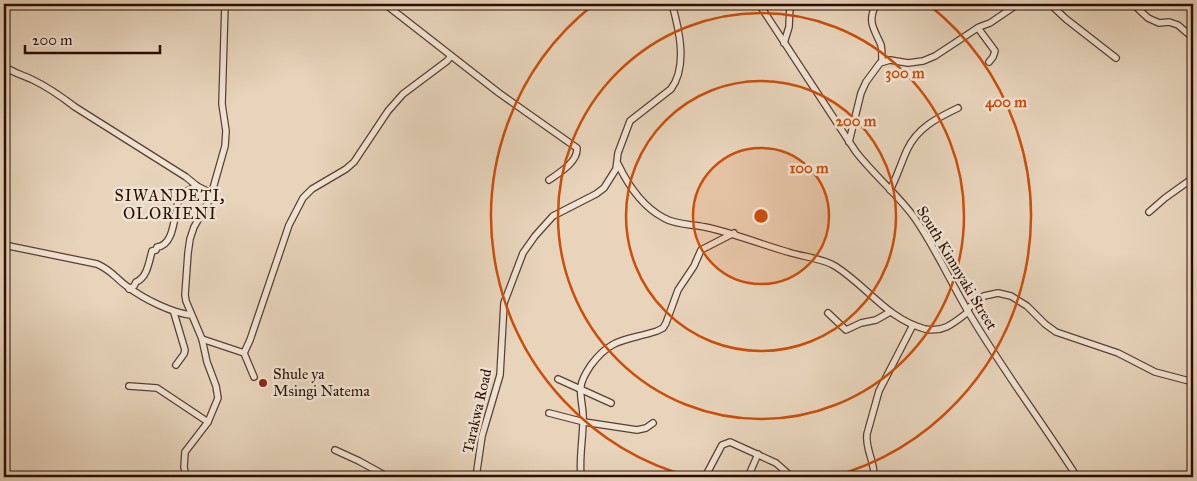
<svg xmlns="http://www.w3.org/2000/svg" width="1197" height="481" viewBox="0 0 1197 481" font-family="'IM FELL Great Primer',serif">
	<style>
		.lines { fill: none; stroke-linecap: round; stroke-linejoin: round }
		.minor-casing { stroke: #5b3f30; stroke-width: 8 }
		.minor { stroke: #efe3d3; stroke-width: 5.5 }
		.ring { fill: none; stroke: #cc4e0a; stroke-width: 2.5 }
		.poi-dot { fill: #8f2418; stroke: #efe3d3; stroke-width: 2 }
		.labels { text-anchor: middle; dominant-baseline: central; stroke-width: 5; stroke-linejoin: round; paint-order: stroke }
		.street-label { font-size: 15px; fill: #2c0d01; stroke: #efe3d3 }
		.poi-label { font-size: 15px; fill: #2c0d01; stroke: #efe3d3; text-anchor: start }
		.neighbourhood-label { font-size: 16px; letter-spacing: 1px; fill: #2c0d01; stroke: #efe3d3 }
		.centre { fill: #cc4e0a; stroke: #efe3d3; stroke-width: 2.5 }
		.ring-label { font-size: 15px; text-anchor: middle; font-weight: bold; fill: #cc4e0a; stroke: #efe3d3; stroke-width: 5; stroke-linejoin: round; paint-order: stroke }
	</style>
	<rect width="100%" height="100%" fill="#e7d4bb"/>
	<filter id="stains"><feTurbulence type="fractalNoise" baseFrequency=".004" numOctaves="4"/><feColorMatrix values="0 0 0 0 .2 0 0 0 0 .09 0 0 0 0 .02 0 0 0 .5 -.17"/></filter>
	<radialGradient id="worn" r=".72"><stop offset=".6" stop-color="#630" stop-opacity="0"/><stop offset="1" stop-color="#630" stop-opacity=".3"/></radialGradient>
	<g class="lines">
		<g class="minor-casing">
			<g id="minor">
				<path d="M385,4L499,93L577,148C578,162 559,173 549,180"/>
				<path d="M759,4L856,152C874,175 897,194 914,217C935,247 950,281 969,313C1002,369 1042,422 1077,477"/>
				<path d="M876,4C867,23 874,28 881,45C882,50 882,56 882,61"/>
				<polyline points="1050,4 1066,19 1116,58"/>
				<polyline points="1133,4 1148,18 1159,23 1169,22 1178,25 1193,38"/>
				<polyline points="978,28 995,51 993,57 989,62"/>
				<polyline points="784,43 789,27 790,4"/>
				<path d="M4,66C13,73 23,75 33,80C48,87 62,97 75,107L186,177L197,186L211,193"/>
				<polyline points="849,142 861,93 866,82 880,63 890,60 908,63 923,61 935,56 979,27 990,23 1018,4"/>
				<path d="M618,164C628,185 643,207 664,218C676,225 691,224 705,227C733,233 760,244 788,252C803,257 822,258 835,266C867,286 887,319 925,329C943,333 954,323 968,312"/>
				<path d="M890,190C897,177 901,163 907,150C917,128 937,118 958,108"/>
				<polyline points="1149,212 1165,198 1193,178"/>
				<path d="M4,245L97,264C113,271 116,279 128,287C144,299 172,313 191,315"/>
				<path d="M129,289L134,286L136,282C147,278 149,262 152,251L156,250L157,247C177,245 173,208 181,194L197,186"/>
				<polyline points="967,309 984,296 998,293 1011,296 1027,306 1045,324 1056,332 1118,353 1155,372 1193,382"/>
				<polyline points="174,313 185,350 184,354 176,365"/>
				<polyline points="828,313 846,330 861,323 876,320 890,312"/>
				<polyline points="202,339 244,353 254,377"/>
				<polyline points="244,353 250,340 289,225 303,198 312,189 346,169 354,162 388,111 403,94 447,61 451,56"/>
				<polyline points="558,379 611,403"/>
				<polyline points="129,386 157,388 208,422"/>
				<polyline points="549,413 584,422 637,430 646,428 653,423"/>
				<polyline points="335,450 359,461 388,477"/>
				<polyline points="186,477 184,467 185,452 208,422 218,398 216,386 207,362 202,339 186,301 185,295 188,253 190,239 194,227 210,199 225,146 226,131 222,104 225,4"/>
				<path d="M476,477L482,436L500,375L504,303L523,253L535,236L553,216L596,194L604,188L616,169L618,153L630,121L671,89C688,66 679,29 672,4"/>
				<path d="M581,477C579,458 583,439 583,420C584,409 579,396 581,386C582,378 587,371 591,365C612,337 626,341 657,331L663,328L666,323L678,290L694,266L701,250L734,233"/>
				<polyline points="705,477 722,445 730,442 776,463 792,477"/>
				<polyline points="748,477 758,454"/>
				<path d="M874,477C875,462 865,449 867,434L879,391L913,325"/>
			</g>
		</g>
		<use href="#minor" class="minor"/>
	</g>
	<circle cx="761" cy="216" r="68" fill="#cc4e0a" fill-opacity=".12"/>
	<g class="ring">
		<circle cx="761" cy="216" r="68"/>
		<circle cx="761" cy="216" r="135"/>
		<circle cx="761" cy="216" r="203"/>
		<path d="M691 477A270 270 0 0 1 593 5M929 5A270 270 0 0 1 831 477"/>
	</g>
	<circle class="poi-dot" cx="263" cy="383" r="5"/>
	<g class="labels">
		<g class="street-label">
			<text transform="translate(957 268) rotate(59)">South Kimnyaki Street</text>
			<text transform="translate(477 411) rotate(-77)">Tarakwa Road</text>
		</g>
		<g class="poi-label">
			<text x="273" y="374">Shule ya<tspan x="273" dy="17">Msingi Natema</tspan></text>
		</g>
		<g class="neighbourhood-label">
			<text x="170" y="195">SIWANDETI,<tspan x="170" dy="18">OLORIENI</tspan></text>
		</g>
	</g>
	<circle cx="761" cy="216" r="8" class="centre"/>
	<g class="ring-label">
		<text x="905" y="78">300 m</text>
		<text x="1006" y="107">400 m</text>
		<text x="856" y="126">200 m</text>
		<text x="809" y="173">100 m</text>
	</g>
	<rect width="1197" height="481" fill="none" stroke="#e7d4bb" stroke-width="20"/>
	<rect x="5" y="5" width="1187" height="471" fill="none" stroke="#2c0d01" stroke-width="2.5"/>
	<rect x="10" y="10" width="1177" height="461" fill="none" stroke="#2c0d01"/>
	<path d="M25 45v8h135v-8" fill="none" stroke="#2c0d01" stroke-width="2.5"/>
	<text x="32" y="45" font-size="15" fill="#2c0d01" stroke="#efe3d3" stroke-width="4" paint-order="stroke">200 m</text>
	<rect width="100%" height="100%" filter="url(#stains)"/>
	<rect width="100%" height="100%" fill="url(#worn)"/>
</svg>
